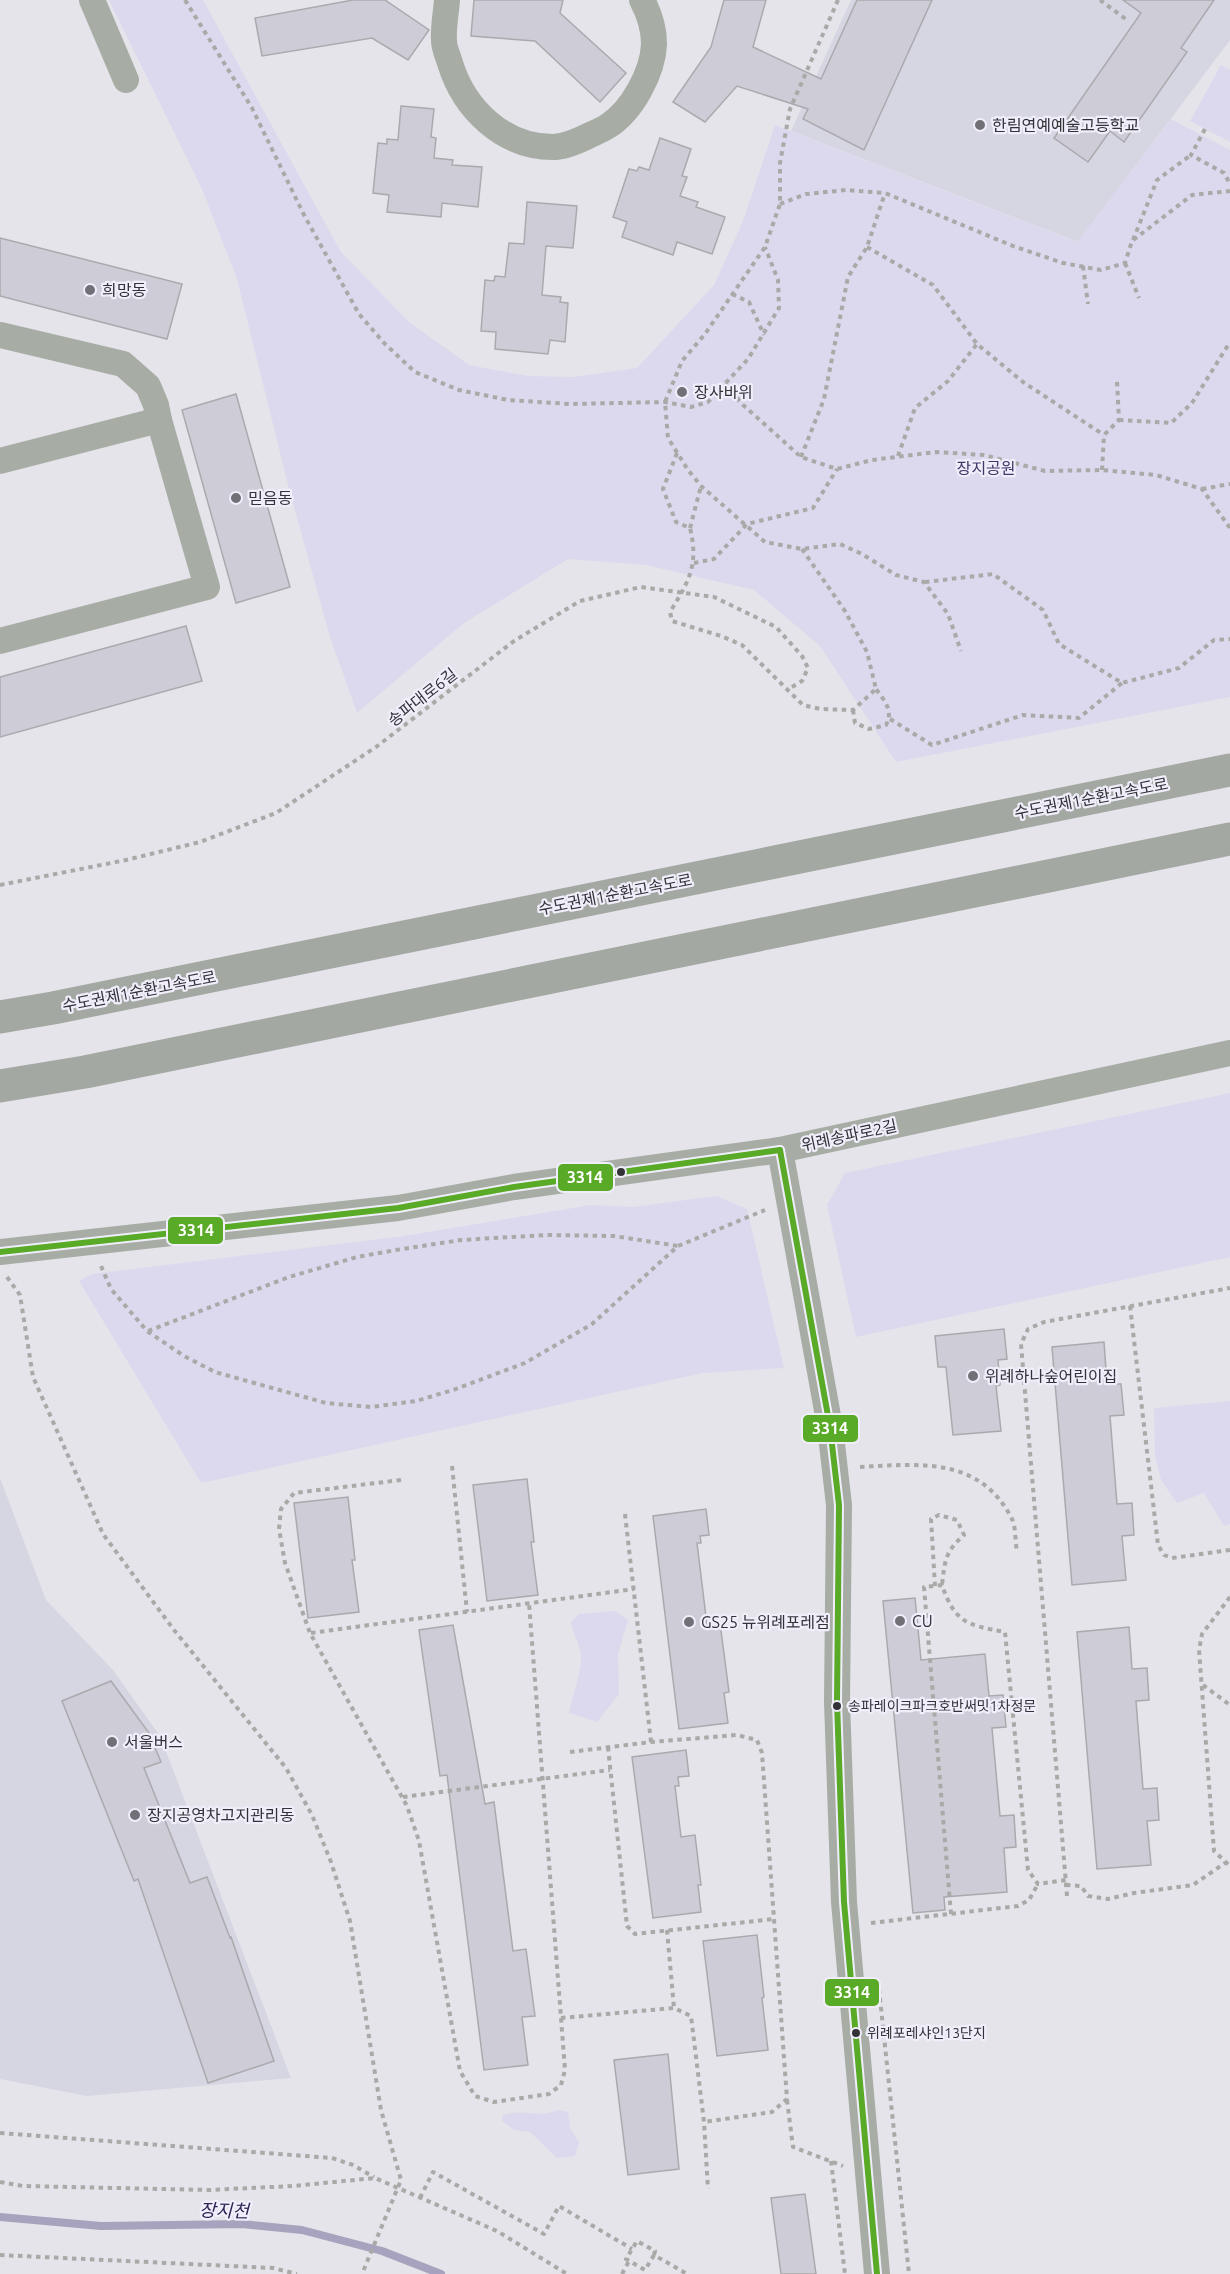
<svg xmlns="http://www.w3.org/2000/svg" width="1230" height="2274" viewBox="0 0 1230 2274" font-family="Ubuntu,'Noto Sans KR',sans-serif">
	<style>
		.built { fill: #d6d5e2 }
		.green { fill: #dcd9ee }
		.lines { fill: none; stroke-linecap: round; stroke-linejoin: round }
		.stream { stroke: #a7a2bd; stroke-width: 8 }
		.building { fill: #ceccd6; stroke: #aaaaae; stroke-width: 1.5 }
		.path { stroke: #a8aaa8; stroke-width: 4; stroke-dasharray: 4.5 4.5; stroke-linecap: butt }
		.minor { stroke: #a7ada5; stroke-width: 26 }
		.highway { stroke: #a4a8a3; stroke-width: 33 }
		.bus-1-casing { stroke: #f0eefa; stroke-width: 10 }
		.bus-1 { stroke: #59aa26; stroke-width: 6 }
		.poi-dot { fill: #717076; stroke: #f0eefa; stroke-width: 2 }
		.bus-dot { fill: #333237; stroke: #f0eefa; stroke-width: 2 }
		.labels { text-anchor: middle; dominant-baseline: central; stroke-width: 4.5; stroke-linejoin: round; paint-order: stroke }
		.bus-label { font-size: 14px; fill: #333237; stroke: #f0eefa; text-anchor: start }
		.poi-label { font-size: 16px; fill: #333237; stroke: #f0eefa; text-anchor: start }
		.park-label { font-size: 16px; fill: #423769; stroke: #f0eefa }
		.street-label { font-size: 16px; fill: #333237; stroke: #f0eefa }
		.water-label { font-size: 18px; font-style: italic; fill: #2f2353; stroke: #f0eefa }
		.line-badge { stroke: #f0eefa; stroke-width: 2 }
		.badge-label { font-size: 16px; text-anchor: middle; font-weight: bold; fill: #fff }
	</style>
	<rect width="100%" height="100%" fill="#e5e4ea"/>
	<g class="built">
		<polygon points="851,0 1230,0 1230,40 1078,242 791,131"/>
		<polygon points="0,1478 46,1600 113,1670 160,1736 291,2078 87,2096 0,2079"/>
	</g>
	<g class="green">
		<polygon points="109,0 203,0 341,252 409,322 469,365 528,376 573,377 637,368 714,285 743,221 775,125 1077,242 1171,119 1230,150 1230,697 896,762 820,646 754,590 646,565 568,559 464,623 357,713 330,637 289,489 237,279 202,189"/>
		<polygon points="1221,65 1230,70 1230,142 1190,121"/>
		<polygon points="1230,1093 1230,1257 856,1337 827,1205 845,1173"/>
		<polygon points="716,1196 747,1209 784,1368 703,1373 201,1483 79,1281 92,1274 404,1236 591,1205 633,1207"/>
		<polygon points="1230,1401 1230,1524 1224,1526 1204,1493 1177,1503 1161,1480 1155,1455 1154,1408"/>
		<path d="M615,1611L628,1620L618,1654L619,1694L597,1722L569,1713C572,1696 585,1665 580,1650C577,1640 573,1632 571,1622L579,1614Z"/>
		<path d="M558,2110L568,2112L570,2128L579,2142L575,2156L557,2158L530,2132L514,2130L502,2121L503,2115C526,2108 536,2119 558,2110Z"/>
	</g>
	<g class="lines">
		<polyline class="stream" points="0,2217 101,2226 242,2224 302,2230 382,2251 441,2274"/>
	</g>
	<g class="building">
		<polygon points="353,0 385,0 429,30 408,60 372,38 262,56 255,18"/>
		<polygon points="474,0 563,0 560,13 626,73 600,102 535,41 471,36"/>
		<polygon points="724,0 766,0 753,47 821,79 857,0 932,0 864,150 803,119 808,109 737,86 705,122 673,102 711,47"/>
		<polygon points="1123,0 1214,0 1181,48 1187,52 1124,142 1110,131 1088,162 1054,138 1141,13"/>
		<polygon points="401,106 434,109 431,137 436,138 434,158 453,160 452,165 482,167 478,207 442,203 441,217 387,212 389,195 373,193 378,143 387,144 387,139 398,140"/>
		<polygon points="660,138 691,149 682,176 687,177 680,196 698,202 696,207 725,217 712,254 677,242 673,255 622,237 627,222 613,217 629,169 637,171 639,167 649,170"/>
		<polygon points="527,202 577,206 573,248 546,246 542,295 561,297 560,302 568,303 565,342 550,340 548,354 495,349 496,332 481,331 485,280 494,281 495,276 505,277 509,243 524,244"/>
		<polygon points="0,238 182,284 167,339 0,296"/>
		<polygon points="236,394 290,587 236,603 182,410"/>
		<polygon points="186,626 202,681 0,737 0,677"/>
		<polygon points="1004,1329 1007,1359 998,1360 1000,1385 996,1386 1001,1431 953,1435 946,1367 938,1367 935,1336"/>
		<polygon points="1104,1342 1107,1384 1121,1384 1124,1415 1110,1416 1117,1504 1132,1503 1134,1535 1122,1536 1126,1580 1072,1585 1052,1347"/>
		<polygon points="527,1479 534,1542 531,1542 538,1595 487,1601 473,1485"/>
		<polygon points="348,1497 355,1560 352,1560 359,1612 308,1618 294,1503"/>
		<polygon points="706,1509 709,1535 700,1536 701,1543 697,1543 707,1625 720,1623 729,1692 724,1693 728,1723 679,1729 653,1516"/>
		<polygon points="915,1598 921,1660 985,1654 989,1696 1003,1695 1006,1727 992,1728 1000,1816 1014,1815 1016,1847 1004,1848 1007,1892 944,1897 945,1910 913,1913 883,1601"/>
		<polygon points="453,1625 485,1804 494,1802 513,1951 526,1949 535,2016 522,2017 528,2065 484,2070 447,1775 440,1776 419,1630"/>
		<polygon points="1129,1627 1132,1669 1147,1668 1149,1700 1136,1701 1143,1789 1157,1788 1159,1820 1147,1821 1151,1865 1097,1869 1077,1632"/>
		<polygon points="111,1681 149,1733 161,1762 144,1768 190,1883 207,1877 230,1938 231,1937 274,2061 208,2083 138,1879 134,1881 62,1701"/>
		<polygon points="686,1750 689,1776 678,1777 679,1786 675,1786 681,1837 695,1835 701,1885 698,1885 701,1912 653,1918 632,1757"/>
		<polygon points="757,1935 764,1997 762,1998 768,2050 717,2056 703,1941"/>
		<polygon points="668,2054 679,2169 628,2175 614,2060"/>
		<polygon points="805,2194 816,2274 781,2274 771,2198"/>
	</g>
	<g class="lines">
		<g class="path">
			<polyline points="185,0 252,108 304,215 359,314 385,344 415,372 459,390 508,400 570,404 665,402 691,407 708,402 748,359 779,308 778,280 765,247"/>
			<polyline points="838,0 790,109 780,163 780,204 765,247 705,334 682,361 665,402 668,438 688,470 701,486 765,542 802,549 840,544 862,554 896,575 924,582 948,614 961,651"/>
			<polyline points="1100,0 1127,20"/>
			<polyline points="1205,129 1191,155 1224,173 1230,184"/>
			<polyline points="780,204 806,194 846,190 885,193 1013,246 1063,263 1101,270 1125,263 1132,241 1192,195 1230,191"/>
			<polyline points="1133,240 1157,180 1191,155"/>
			<polyline points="867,247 933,285 977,344 1023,382 1104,435"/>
			<polyline points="1125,263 1139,298"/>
			<polyline points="1083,266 1088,304"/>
			<polyline points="732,294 749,302 764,335"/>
			<polyline points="725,384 743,405 801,457 837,469 872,460 936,452 984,455 1045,471 1102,470 1156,475 1202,489 1230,528"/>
			<polyline points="1119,420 1171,423 1192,403 1230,342"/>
			<path d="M677,453L663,489L676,522L690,528C699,565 689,581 670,612L672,621L721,636L742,645L803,705L820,709L853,710L876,689L867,652L845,611L802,549"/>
			<polyline points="898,456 915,408 948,381 977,344"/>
			<polyline points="801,457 824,399 848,277 867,247 885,193"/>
			<polyline points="1102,470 1104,435 1119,420 1117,381"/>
			<polyline points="1202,489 1230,484"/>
			<polyline points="690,528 701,486"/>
			<polyline points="694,563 714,559 747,524 813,508 837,469"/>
			<polyline points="925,582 993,574 1043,610 1059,644 1122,683 1179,668 1214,640 1230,639"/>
			<path d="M853,710L855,723L869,729L886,725C894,711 884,700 876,689"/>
			<polyline points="890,719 932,745 1023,715 1079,718 1122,683"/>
			<polyline points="0,885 126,860 200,842 276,813 376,747 514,641 580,601 641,587 714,597 776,627 802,656 808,668 802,681 787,690"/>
			<polyline points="101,1266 111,1289 147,1331 184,1356 215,1372 326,1403 371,1407 416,1401 453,1390 525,1363 592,1324 678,1246 765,1210"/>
			<polyline points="7,1277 20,1295 33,1377 103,1534 174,1630 286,1768 312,1815 331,1862 350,1921 381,2110 401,2180 362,2274"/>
			<polyline points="1130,1306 1158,1545 1164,1555 1172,1558 1230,1550"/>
			<polyline points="148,1331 289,1277 357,1257 396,1250 461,1240 546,1235 614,1236 678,1246"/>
			<polyline points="452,1466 467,1612"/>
			<path d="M860,1467C919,1464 980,1456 1012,1519C1016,1527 1015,1542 1017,1551"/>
			<polyline points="401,1480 294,1493 281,1509 279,1529 285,1563 310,1633 407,1806 419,1841 460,2071 475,2096 494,2102 549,2094 561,2085 565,2070 529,1603"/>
			<polyline points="625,1514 651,1742"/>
			<path d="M935,1586L931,1519L939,1515L957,1520L964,1535C945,1552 945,1560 942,1585"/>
			<polyline points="1230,1597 1202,1634 1199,1650 1214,1851 1230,1866"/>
			<polyline points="311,1633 634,1589"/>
			<polyline points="1203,1685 1230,1705"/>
			<polyline points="608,1747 627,1926 635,1934 774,1919"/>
			<polyline points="570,1752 651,1742 737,1735 757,1740 762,1753 787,2099 772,2112 704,2122"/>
			<polyline points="403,1797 610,1770"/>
			<polyline points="1066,1885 1081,1886 1088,1896 1108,1899 1134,1893 1193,1885 1225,1863"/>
			<polyline points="1067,1896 1021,1344 1028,1329 1044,1322 1230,1288"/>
			<path d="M951,1914L924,1587L942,1585C955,1623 967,1625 1005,1632L1028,1870L1038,1884L1066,1880"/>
			<polyline points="871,1923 1018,1906 1029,1900 1038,1884"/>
			<polyline points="667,1930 674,2008"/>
			<polyline points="879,1989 909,2274"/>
			<polyline points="561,2018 674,2008 691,2016 704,2122 708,2189"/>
			<polyline points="787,2100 793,2147 843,2166"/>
			<polyline points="0,2133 332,2158 353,2165 374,2177"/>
			<polyline points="831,2161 845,2274"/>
			<polyline points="0,2182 23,2186 209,2190 293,2186 375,2178 497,2231 567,2274"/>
			<polyline points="420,2198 433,2172 544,2234 559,2206 632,2249"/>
			<polyline points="0,2255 273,2268 297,2274"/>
			<polyline points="654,2255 645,2270 626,2259 637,2241 655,2251 654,2255 687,2274"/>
			<polyline points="622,2274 629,2261"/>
		</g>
		<g class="minor">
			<polyline points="92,0 126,80"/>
			<path d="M447,0C446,13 443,28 444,41C444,48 448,56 450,63C464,109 503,147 553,147C564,147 578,141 588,136C594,133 602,130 608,126C632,111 653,72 654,44C654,29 649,13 642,0"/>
			<polyline points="0,335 123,364 148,386 156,405 159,420"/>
			<polyline points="0,461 159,420 207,587 0,641"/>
			<polyline points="780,1150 830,1427 839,1505 837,1702 844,1902 877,2274"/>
			<polyline points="0,1252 398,1208 514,1187 780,1150 1230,1053"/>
		</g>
		<g class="highway">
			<polyline points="0,1017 53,1008 1230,770"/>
			<polyline points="0,1086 85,1072 1230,839"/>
		</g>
		<g class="bus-1-casing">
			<g id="bus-1">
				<polyline points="780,1150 830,1427 839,1505 837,1702 844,1902 877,2274"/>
				<polyline points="0,1252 398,1208 514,1187 780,1150"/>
			</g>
		</g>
		<use href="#bus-1" class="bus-1"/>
	</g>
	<g class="poi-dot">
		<circle cx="980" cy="125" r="6"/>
		<circle cx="90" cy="290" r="6"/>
		<circle cx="682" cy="392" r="6"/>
		<circle cx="236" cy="498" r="6"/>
		<circle cx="973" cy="1376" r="6"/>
		<circle cx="900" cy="1621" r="6"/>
		<circle cx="689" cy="1622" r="6"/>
		<circle cx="112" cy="1742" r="6"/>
		<circle cx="135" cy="1815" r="6"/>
	</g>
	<g class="bus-dot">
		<circle cx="621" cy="1172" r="5"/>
		<circle cx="837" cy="1706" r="5"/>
		<circle cx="856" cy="2033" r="5"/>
	</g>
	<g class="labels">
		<g class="bus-label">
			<text x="848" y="1706">송파레이크파크호반써밋1차정문</text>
			<text x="867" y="2033">위례포레샤인13단지</text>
		</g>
		<g class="poi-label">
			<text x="992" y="125">한림연예예술고등학교</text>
			<text x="102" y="290">희망동</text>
			<text x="694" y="392">장사바위</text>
			<text x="248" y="498">믿음동</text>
			<text x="985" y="1376">위례하나숲어린이집</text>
			<text x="912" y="1621">CU</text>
			<text x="701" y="1622">GS25 뉴위례포레점</text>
			<text x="124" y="1742">서울버스</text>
			<text x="147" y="1815">장지공영차고지관리동</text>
		</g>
		<g class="park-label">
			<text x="986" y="468">장지공원</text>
		</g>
		<g class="street-label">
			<text transform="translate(422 697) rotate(-38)">송파대로6길</text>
			<text transform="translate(1091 798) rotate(-11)">수도권제1순환고속도로</text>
			<text transform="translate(615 894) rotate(-11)">수도권제1순환고속도로</text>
			<text transform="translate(139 991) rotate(-11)">수도권제1순환고속도로</text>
			<text transform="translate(849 1135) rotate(-12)">위례송파로2길</text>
		</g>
		<g class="water-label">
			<text transform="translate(224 2210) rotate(1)">장지천</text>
		</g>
	</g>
	<g class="line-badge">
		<rect x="557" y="1163" width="57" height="29" rx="6" fill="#59aa26"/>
		<rect x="167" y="1216" width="57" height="29" rx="6" fill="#59aa26"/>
		<rect x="802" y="1414" width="57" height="29" rx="6" fill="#59aa26"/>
		<rect x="824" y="1978" width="56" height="29" rx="6" fill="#59aa26"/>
	</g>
	<g class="badge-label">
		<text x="585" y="1183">3314</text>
		<text x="196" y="1236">3314</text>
		<text x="830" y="1434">3314</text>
		<text x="852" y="1998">3314</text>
	</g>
</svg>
